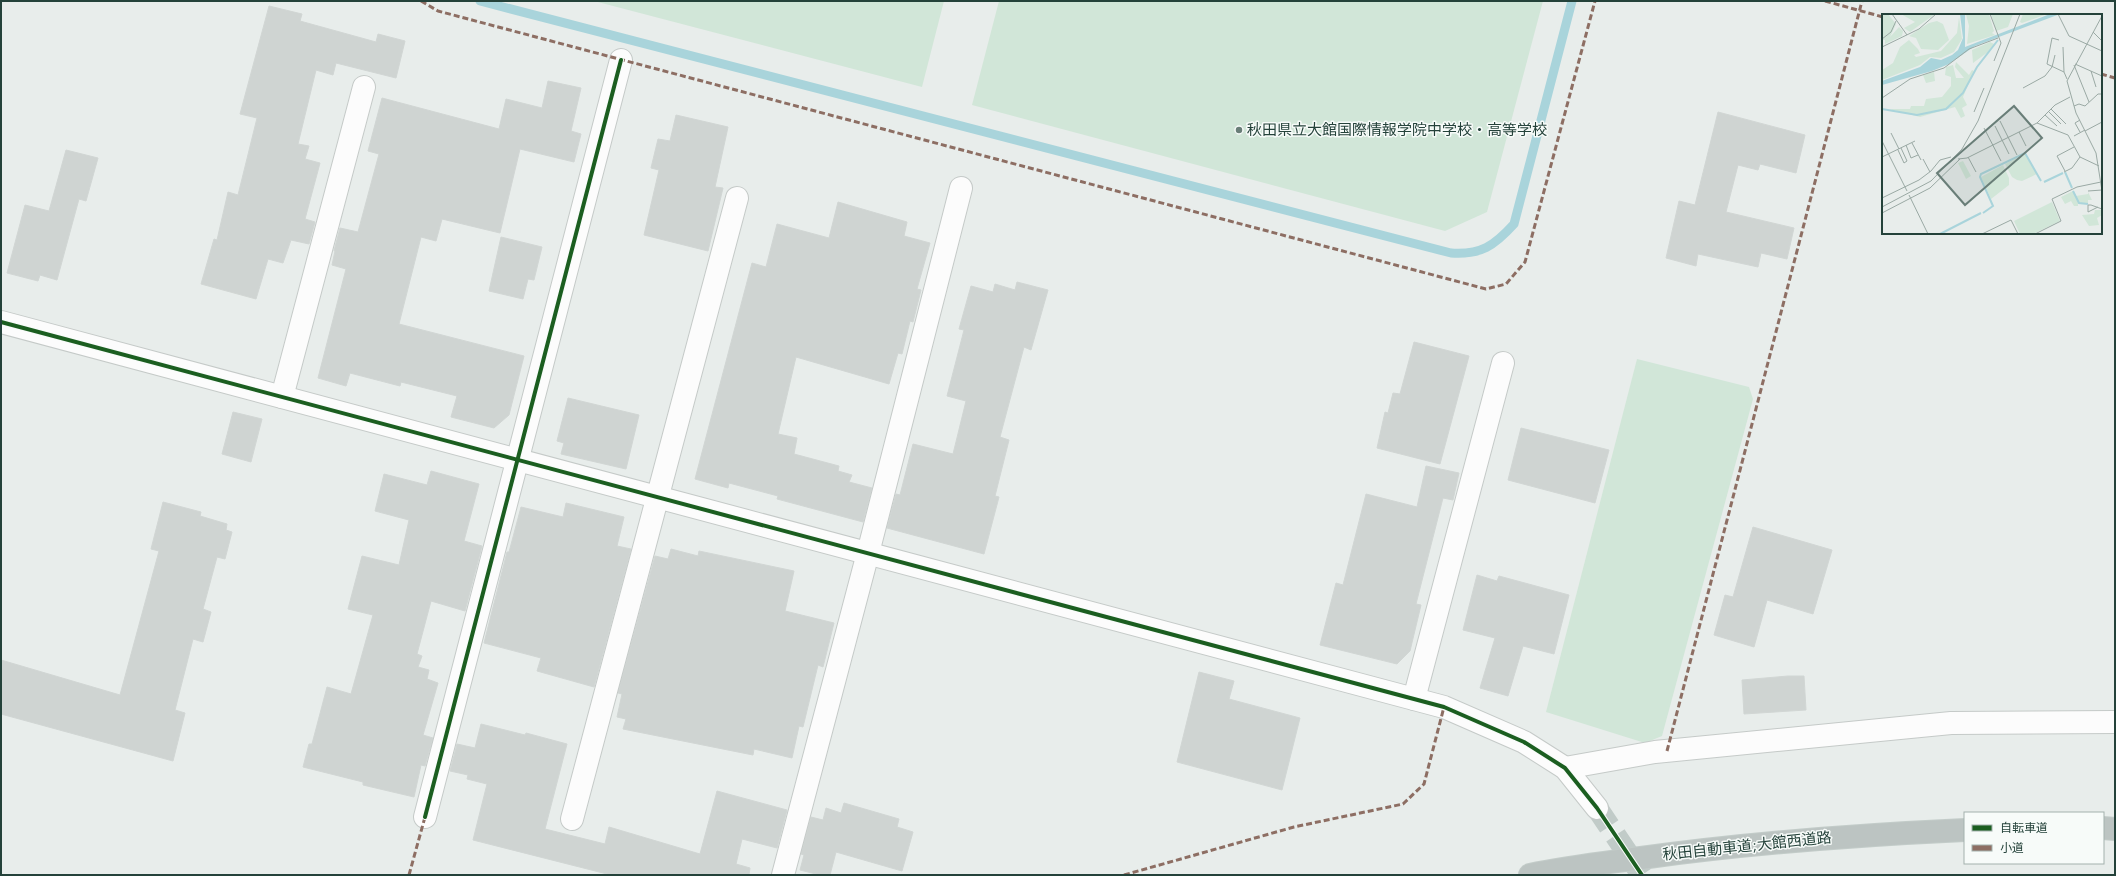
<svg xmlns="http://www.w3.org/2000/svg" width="2116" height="876" viewBox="0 0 2116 876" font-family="Jost,'Noto Sans JP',sans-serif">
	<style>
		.green { fill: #d1e6d8 }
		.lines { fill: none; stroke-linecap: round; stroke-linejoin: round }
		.stream { stroke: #a9d4db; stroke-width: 9 }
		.building { fill: #cfd4d2; stroke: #d1d6d4 }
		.street-tunnel { stroke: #c1cbc8; stroke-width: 22; stroke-dasharray: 22 11; stroke-linecap: butt }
		.street-casing { stroke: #c5cac8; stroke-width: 24 }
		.highway-casing { stroke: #c3ccc9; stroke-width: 24 }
		.street { stroke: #fcfcfc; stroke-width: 22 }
		.highway { stroke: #bcc4c2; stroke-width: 22 }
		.quiet { stroke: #8d6e63; stroke-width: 3; stroke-dasharray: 6 3; stroke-linecap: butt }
		.cycleway-casing { stroke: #f7fbf9; stroke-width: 6 }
		.cycleway { stroke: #1b5e20; stroke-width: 4 }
		.poi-dot { fill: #697e78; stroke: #f7fbf9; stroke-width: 1.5 }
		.labels { text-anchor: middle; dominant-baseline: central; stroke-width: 3; stroke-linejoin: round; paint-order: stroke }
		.poi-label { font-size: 15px; fill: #24423a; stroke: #f7fbf9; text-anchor: start }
		.street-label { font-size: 15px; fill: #24423a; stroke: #f7fbf9 }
		.inset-river { fill: none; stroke: #a9d4db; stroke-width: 2 }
		.inset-road { fill: none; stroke: #9aa9a4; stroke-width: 1 }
		.view { fill: #697e78; fill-opacity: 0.15; stroke: #697e78; stroke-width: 2 }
		.inset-edge { fill: none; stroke: #24423a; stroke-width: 2 }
	</style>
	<rect width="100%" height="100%" fill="#e8edeb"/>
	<g class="green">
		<polygon points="594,1 944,1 922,87"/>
		<polygon points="999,1 1543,1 1487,212 1445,231 972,105"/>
		<polygon points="1637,359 1749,387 1753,399 1662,736 1645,743 1546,712"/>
	</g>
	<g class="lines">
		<path class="stream" d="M480,1L1451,253C1481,255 1494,246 1514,224L1572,1"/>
	</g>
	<g class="building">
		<polygon points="269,6 302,14 300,21 376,42 378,34 405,41 396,78 336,63 333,75 316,70 298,144 309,146 305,159 320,163 305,219 315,222 309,244 291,240 283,263 268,259 256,299 201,284 214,239 217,240 228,192 238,195 257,118 240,114"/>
		<polygon points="548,81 581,88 571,131 581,134 574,162 520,149 500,233 442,219 436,241 421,237 399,324 524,356 509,415 494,428 451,417 457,396 401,382 400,386 350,373 346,386 318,378 346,269 332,265 335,251 334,251 340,228 358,232 379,154 368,151 382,98 499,129 506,99 542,108"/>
		<polygon points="1718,112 1805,135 1796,173 1760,164 1758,170 1738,165 1726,212 1794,228 1787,259 1761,253 1758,267 1698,254 1696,266 1666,258 1679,201 1695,205"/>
		<polygon points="676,115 728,127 715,187 723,188 708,251 644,235 659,170 651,168 658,139 670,141"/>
		<polygon points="66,150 98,158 86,201 79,199 57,280 40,275 38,281 7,273 25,205 49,211"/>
		<polygon points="838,202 907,222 904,236 930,243 917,289 921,290 913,322 910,321 902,354 898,353 889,384 796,357 778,434 797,438 794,454 839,466 838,471 852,475 849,482 872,488 863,522 777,499 778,496 729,483 728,488 695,479 752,263 766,267 777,224 829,238"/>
		<polygon points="501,237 542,247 534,280 528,279 523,299 489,291"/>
		<polygon points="1017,282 1048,290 1031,350 1024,347 1000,437 1009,440 995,496 999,497 984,554 887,528 896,494 900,495 913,444 953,454 966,401 947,396 964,330 959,329 971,286 993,292 995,284 1015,290"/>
		<polygon points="1414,342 1469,356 1440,464 1377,448 1385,412 1388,413 1393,393 1400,394"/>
		<polygon points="568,398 639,415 626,469 561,454 564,443 557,441"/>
		<polygon points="233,412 262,419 251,462 222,454"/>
		<polygon points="1521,428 1609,450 1595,503 1508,480"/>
		<polygon points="1426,466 1459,473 1453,500 1443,498 1416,604 1421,605 1410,651 1397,664 1320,645 1336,583 1343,585 1366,494 1417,507"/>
		<polygon points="431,471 479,484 464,541 482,546 465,611 431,601 417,654 422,656 418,667 429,670 427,679 438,683 423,735 433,738 425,766 421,765 414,797 363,785 363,782 303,767 309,744 312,744 327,687 351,694 373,615 348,609 362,556 399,565 409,520 375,511 384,474 427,485"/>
		<polygon points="163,502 201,512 200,516 227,524 226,530 232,532 225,559 217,557 203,609 211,612 203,642 193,639 175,710 185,713 173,761 1,714 1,660 120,695 159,551 151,549"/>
		<polygon points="566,503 624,517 617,546 631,549 594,687 537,671 541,658 484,643 507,552 509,552 521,507 563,517"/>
		<polygon points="1753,527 1832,550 1813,614 1767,600 1754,647 1714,635 1725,595 1733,597"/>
		<polygon points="671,549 698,556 699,551 794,571 785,611 834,623 823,667 818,665 803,727 799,726 792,758 754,749 753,755 623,729 626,719 617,717 622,694 618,693 655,556 668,559"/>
		<polygon points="1477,575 1497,581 1499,576 1569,595 1554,654 1523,646 1508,696 1480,688 1495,638 1463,630"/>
		<polygon points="1199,672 1234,681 1229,699 1300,718 1282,790 1177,762"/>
		<polygon points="1788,676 1804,676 1806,710 1744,714 1742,680"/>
		<polygon points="481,724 525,735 526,733 567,744 545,829 605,844 609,827 700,854 717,791 787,810 777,848 742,839 736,864 750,868 749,875 611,875 473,840 487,784 467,779 468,775 450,771 457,744 475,748"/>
		<polygon points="844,803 899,819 897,827 913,832 902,871 836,852 830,875 820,875 800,870 804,855 801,854 811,817 823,820 826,808 841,813"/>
	</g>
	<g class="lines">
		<polyline class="street-tunnel" points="1597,808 1642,875"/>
		<g class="street-casing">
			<g id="street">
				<polyline points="1,322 1444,707 1524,742 1565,768 1597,808"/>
				<polyline points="282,397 364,87"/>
				<polyline points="1414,699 1503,363"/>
				<polyline points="1565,768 1655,752 1951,723 2115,722"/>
				<polyline points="425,817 621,60"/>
				<polyline points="572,819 737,198"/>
				<polyline points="783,875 868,553 961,188"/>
			</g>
		</g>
		<g class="highway-casing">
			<g id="highway">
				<polyline points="2103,828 2115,829"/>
				<path d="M1530,875C1567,867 1604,863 1641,858C1749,843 1857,835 1965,830"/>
			</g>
		</g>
		<use href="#street" class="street"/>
		<use href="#highway" class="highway"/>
		<g class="quiet">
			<polyline points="421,1 438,11 1486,289 1506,284 1525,262 1595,1"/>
			<polyline points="1825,1 1883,17"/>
			<polyline points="2101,74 2115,78"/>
			<polyline points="1667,751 1862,1"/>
			<polyline points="409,875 425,817"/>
			<polyline points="1124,875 1294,827 1403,804 1424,784 1444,707"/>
		</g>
		<g class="cycleway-casing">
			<g id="cycleway">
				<polyline points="1,322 1444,707 1524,742 1565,768 1597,808 1642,875"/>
				<polyline points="425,817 621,60"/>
			</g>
		</g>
		<use href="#cycleway" class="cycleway"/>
	</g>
	<circle class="poi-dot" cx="1239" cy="130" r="4"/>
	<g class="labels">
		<g class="poi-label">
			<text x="1247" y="130">秋田県立大館国際情報学院中学校・高等学校</text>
		</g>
		<g class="street-label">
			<text transform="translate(1747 846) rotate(-6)">秋田自動車道;大館西道路</text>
		</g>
	</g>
	<g transform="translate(1882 14)">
		<rect width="220" height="220" fill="#e8edeb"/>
		<path d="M0,0H6L14,10L8,23L17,13L21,17L20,22L3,30V26H0ZM19,0H53L28,18L22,14L33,8ZM84,0H107L112,17L110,19L113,21L85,30L87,12ZM109,0H131L126,13L114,17ZM141,0H165L140,9L138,8ZM77,3L80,25L72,38L59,44L48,43L38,51L0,66V56L11,49L18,33L27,26L36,35L38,39L32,41L34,43L59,37L75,19ZM55,7L61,10L67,26L56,36L39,35L34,24L27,22L47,9ZM108,28L112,30L106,38L91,49L90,36ZM74,48L87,61L90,56L92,57L81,83L85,91L80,94L83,102L79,104L73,93L38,103L7,95H28L29,92H42L44,85L60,83L69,72V63L63,61L64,53L71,51L74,64H82L73,53ZM52,58L53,67L44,69L41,61ZM143,140L155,160L140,167L135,166L130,163L123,150ZM81,147L89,162L84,165L76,149ZM121,151L127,164V171L109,185L99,163ZM191,177L196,186V192H192L189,187L183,190L179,183ZM206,178L210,186H206V189H197L194,182L206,180ZM170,188L178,207L151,220H138L132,207ZM213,196H220V201L215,204L217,211L207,212L200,201L212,200Z" fill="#d1e6d8"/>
		<path d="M78,0L83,1V33L168,0H178L93,32L67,50L50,57L0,71V67L38,53L49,44L59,46L70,41L76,36L81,24Z" fill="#a9d4db"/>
		<path class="inset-river" d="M0,95L35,101L64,95L81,79L95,53L116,26M183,158L190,174M162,168L181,159M191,177L197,189L206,190M101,199L111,192L98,163L99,160L143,139L159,167M58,220L99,199"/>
		<path class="inset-road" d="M10,0L25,21M108,0L119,29L112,47M176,0L187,22L220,37M220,2L185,67L194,99L214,139L220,177M211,18L220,27M0,25L9,18L14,7M177,26L170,24L165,50L182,58L185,65M0,33L37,15L54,0M181,33L182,58M193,50L220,62M192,51L207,88M209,57L214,73M141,74L163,62L170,53L173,41M0,84L28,65L62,54L87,35L116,24M192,92L197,90L203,92L216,80H220M169,95L184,110M166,97L179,110M92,98L102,74M163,101L175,112M198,106L193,109L198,118M118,107L135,141M155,109L186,121L198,143L217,152M113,112L127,140M102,114L119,147M203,117L220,108M137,118L144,132M9,119L17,135M192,122L203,116M0,127L25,177M30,129L39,146M24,131L29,144L36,141M16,136L22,149L25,147L19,134M0,143L33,127M86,143L94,158M41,145L48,158M76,145L85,144L155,109L173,91L188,83M183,157L175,142L192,133M182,158L190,154L198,143M206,177L220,176M27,181L46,220M0,184L37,166L49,157L58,146L69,143M0,193L49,167L80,135L96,107L138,0M216,193L206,198V191H209L220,195M0,199L48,174L78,145M100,220L129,206L136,220M153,220L179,207L170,185L195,173L219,168"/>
		<path class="view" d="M132,92L160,124L83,191L55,159Z"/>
		<rect width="220" height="220" class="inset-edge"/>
	</g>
	<rect width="2116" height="876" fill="none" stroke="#24423a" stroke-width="4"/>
	<rect x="1964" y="812" width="140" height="52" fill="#f7fbf9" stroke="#a3b1ad"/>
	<rect x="1972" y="825" width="20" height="6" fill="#1b5e20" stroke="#a3b1ad"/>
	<text x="2000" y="832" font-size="12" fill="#24423a">自転車道</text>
	<rect x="1972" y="845" width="20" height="6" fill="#8d6e63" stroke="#a3b1ad"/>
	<text x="2000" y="852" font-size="12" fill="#24423a">小道</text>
</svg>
